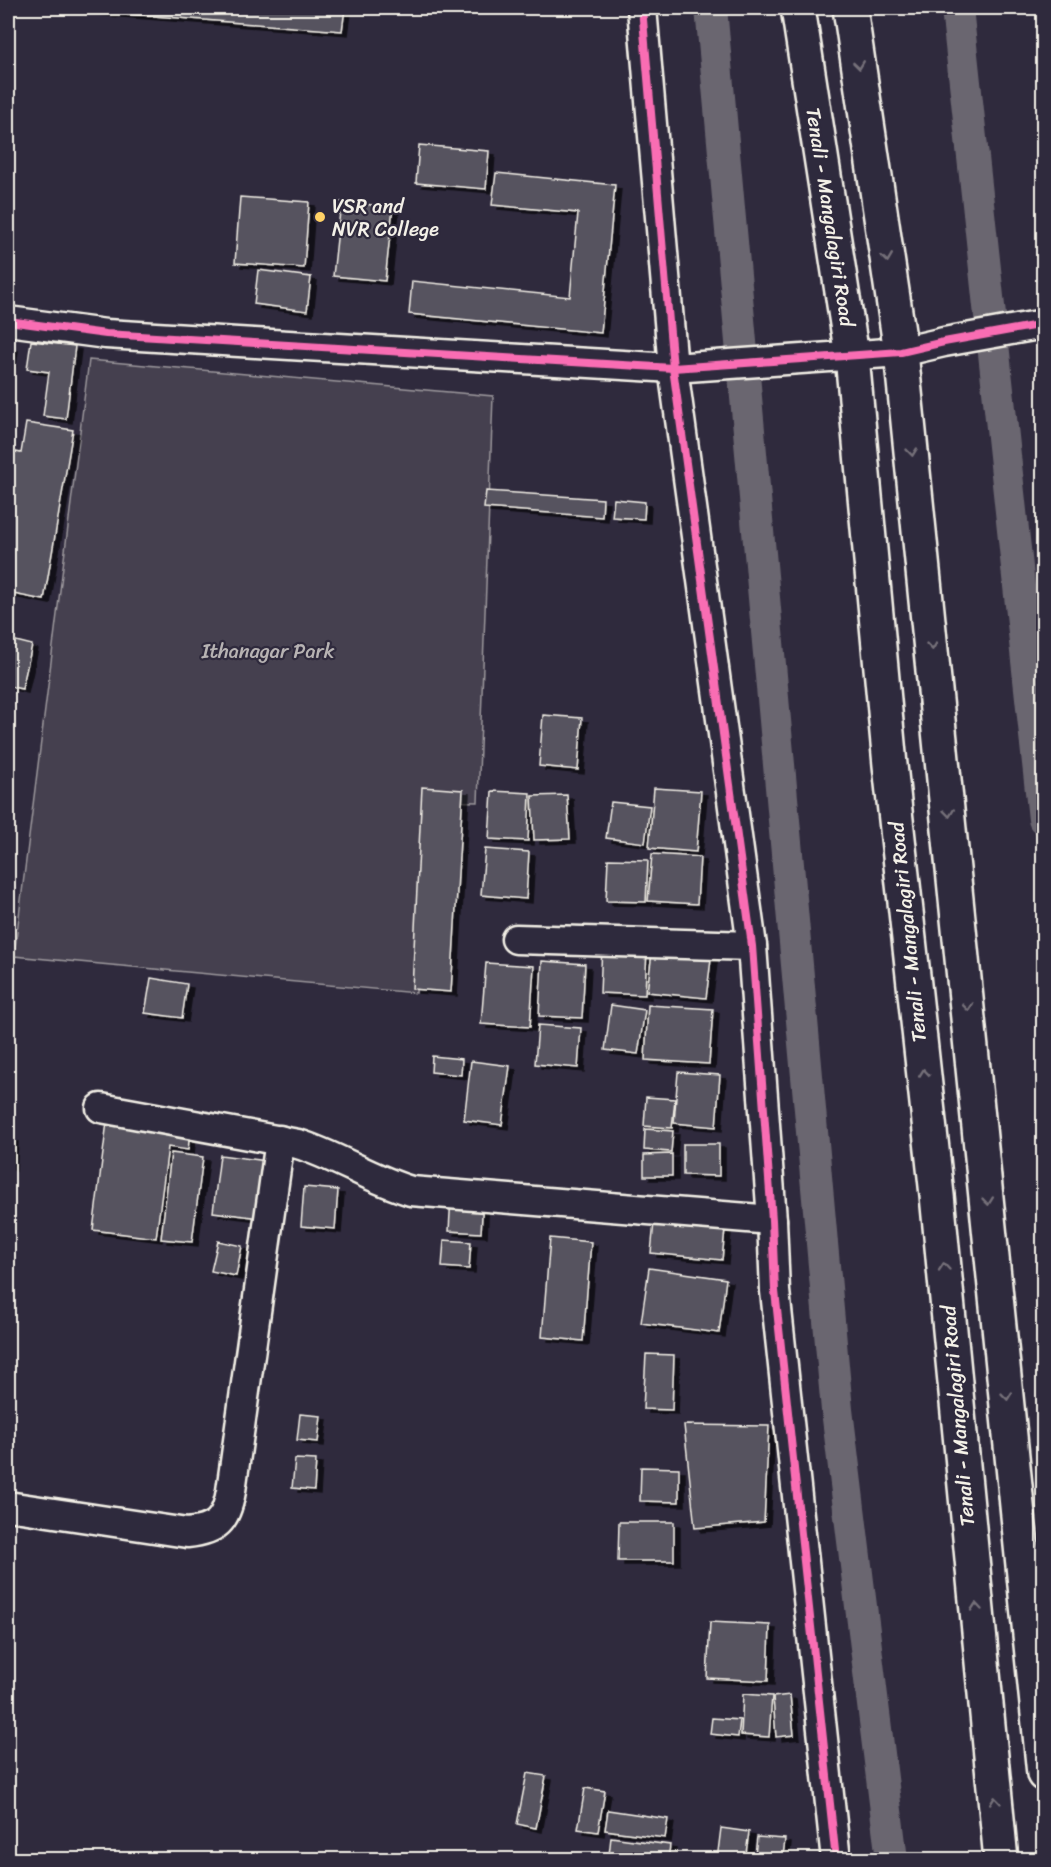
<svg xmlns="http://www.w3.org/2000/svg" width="1051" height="1867" viewBox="0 0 1051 1867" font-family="Sriracha,sans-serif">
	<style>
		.green { fill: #454050; stroke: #9c989c; stroke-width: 1.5 }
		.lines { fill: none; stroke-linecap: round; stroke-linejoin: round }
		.canal { stroke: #6a6670; stroke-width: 32 }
		.building { fill: #56525f; stroke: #f4f1e8; stroke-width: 1.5; filter: url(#shadow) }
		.minor-casing { stroke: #f4f1e8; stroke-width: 33 }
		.major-casing { stroke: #f4f1e8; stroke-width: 38 }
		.minor { stroke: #2f2a3d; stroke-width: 28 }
		.major { stroke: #2f2a3d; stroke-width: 33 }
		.cycleway-casing { stroke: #2f2a3d; stroke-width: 11 }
		.cycleway { stroke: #f96db3; stroke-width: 8 }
		.oneway { stroke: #747079 }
		.poi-dot { fill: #ffd166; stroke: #2f2a3d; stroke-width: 2 }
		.labels { text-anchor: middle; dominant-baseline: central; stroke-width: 4.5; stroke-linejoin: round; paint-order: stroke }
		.poi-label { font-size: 20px; fill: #f4f1e8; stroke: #2f2a3d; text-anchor: start }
		.street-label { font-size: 20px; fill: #f4f1e8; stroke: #2f2a3d }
		.park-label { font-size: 20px; fill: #b7b3b3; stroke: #2f2a3d }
	</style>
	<defs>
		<filter id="shadow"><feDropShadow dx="6" dy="4" stdDeviation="0" flood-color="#0009"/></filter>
	</defs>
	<rect width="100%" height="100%" fill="#2f2a3d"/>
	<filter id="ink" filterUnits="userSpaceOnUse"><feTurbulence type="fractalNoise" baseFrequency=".0167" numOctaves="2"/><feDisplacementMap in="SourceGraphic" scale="12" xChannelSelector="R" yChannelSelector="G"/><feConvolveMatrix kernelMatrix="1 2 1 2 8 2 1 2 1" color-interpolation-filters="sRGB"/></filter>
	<g filter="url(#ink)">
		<polygon class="green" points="89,360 493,396 478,802 423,801 416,993 14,956"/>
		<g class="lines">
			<g class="canal">
				<polyline points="711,8 837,1410 892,1860"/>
				<polyline points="957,8 1044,819"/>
			</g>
		</g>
		<g class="building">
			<polygon points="54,8 358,8 345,9 342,31"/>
			<polygon points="419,145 489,151 486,189 416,183"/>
			<polygon points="496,173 615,185 601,333 409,314 412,281 570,297 578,213 492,205"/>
			<polygon points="240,197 309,202 304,268 235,263"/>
			<polygon points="341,202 393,207 385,281 333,276"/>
			<polygon points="258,270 311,277 307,311 254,304"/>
			<polygon points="31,341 75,346 66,419 43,416 49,372 27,369"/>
			<polygon points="8,346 12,347 8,375"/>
			<polygon points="26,423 73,430 44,600 8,593 8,471 11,451 21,453"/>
			<polygon points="486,491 603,499 602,517 484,508"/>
			<polygon points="614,499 645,502 644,519 612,517"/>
			<polygon points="8,639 32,645 22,689 8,686"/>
			<polygon points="543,715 582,718 578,770 539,766"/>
			<polygon points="422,787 463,790 451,992 412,989"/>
			<polygon points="654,788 701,791 696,852 649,848"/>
			<polygon points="492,791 530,793 528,841 489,839"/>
			<polygon points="567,795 570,839 534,840 532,796"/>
			<polygon points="611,802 650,806 645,843 606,838"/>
			<polygon points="485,849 529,852 526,899 481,895"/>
			<polygon points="652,854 700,857 697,904 648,901"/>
			<polygon points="608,859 648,860 646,902 606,901"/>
			<polygon points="602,945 647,947 645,995 600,993"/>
			<polygon points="653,945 712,952 706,998 647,992"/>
			<polygon points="542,961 585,964 582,1018 539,1016"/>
			<polygon points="486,963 534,966 530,1027 481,1024"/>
			<polygon points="151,978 187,984 182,1018 145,1013"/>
			<polygon points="611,1005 645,1010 638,1054 605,1050"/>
			<polygon points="648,1005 713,1009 709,1064 645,1060"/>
			<polygon points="538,1025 581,1028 578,1068 535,1064"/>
			<polygon points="432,1056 462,1059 461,1075 431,1072"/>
			<polygon points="471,1061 510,1066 502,1125 464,1120"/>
			<polygon points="678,1072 720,1075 716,1127 674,1123"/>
			<polygon points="646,1097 675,1099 672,1128 644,1126"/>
			<polygon points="107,1122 190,1132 188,1150 168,1147 156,1238 93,1230"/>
			<polygon points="645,1129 673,1131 671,1152 644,1150"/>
			<polygon points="8,1138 12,1138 10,1167 8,1166"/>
			<polygon points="683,1144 719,1144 719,1176 683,1175"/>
			<polygon points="171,1153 203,1157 192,1242 161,1239"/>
			<polygon points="672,1154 672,1176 644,1176 644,1155"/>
			<polygon points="220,1155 267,1161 260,1218 213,1212"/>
			<polygon points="304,1187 338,1190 335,1229 301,1226"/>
			<polygon points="451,1196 483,1197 481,1233 449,1231"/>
			<polygon points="655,1212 726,1218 722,1260 651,1253"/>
			<polygon points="550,1238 591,1242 583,1341 542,1337"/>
			<polygon points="444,1240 471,1242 469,1269 442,1267"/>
			<polygon points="218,1241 242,1246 236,1276 211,1271"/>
			<polygon points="649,1268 726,1279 719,1333 641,1323"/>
			<polygon points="646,1354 674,1355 672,1410 643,1409"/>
			<polygon points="300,1414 321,1416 318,1442 297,1440"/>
			<polygon points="684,1425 769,1426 764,1522 695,1528"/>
			<polygon points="295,1459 316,1460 314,1490 292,1488"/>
			<polygon points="641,1467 679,1468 679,1502 640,1501"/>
			<polygon points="619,1522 674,1522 674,1561 618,1561"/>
			<polygon points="710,1622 770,1625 768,1681 707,1678"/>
			<polygon points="743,1694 772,1696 769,1737 741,1735"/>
			<polygon points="790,1695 794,1735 776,1737 773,1697"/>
			<polygon points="712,1718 740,1720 738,1737 710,1734"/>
			<polygon points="527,1773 546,1776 536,1828 517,1824"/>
			<polygon points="585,1788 605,1791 598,1832 578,1829"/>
			<polygon points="608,1810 668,1819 665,1838 605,1830"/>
			<polygon points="721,1828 749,1832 745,1860 717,1860"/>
			<polygon points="611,1837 670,1845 668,1860 609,1855"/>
			<polygon points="757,1837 785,1839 783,1857 755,1855"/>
		</g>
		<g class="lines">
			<g class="minor-casing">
				<g id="minor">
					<polyline points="642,8 673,368 752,946 772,1220 775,1291 836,1860"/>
					<polyline points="8,321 106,334 673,368 901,352 944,342 1044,324"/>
					<polyline points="516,939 752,946"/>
					<path d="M101,1108L298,1144C337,1156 372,1180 411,1191L772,1220"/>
					<path d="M8,1506L187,1533C217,1530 226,1521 231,1491L280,1140"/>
				</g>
			</g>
			<g class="major-casing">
				<g id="major">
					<polyline points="798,8 852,356 890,765 937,1195 1001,1860"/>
					<polyline points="850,8 901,352 1044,1774"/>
				</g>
			</g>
			<use href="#minor" class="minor"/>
			<use href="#major" class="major"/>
			<g class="cycleway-casing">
				<g id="cycleway">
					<polyline points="642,8 673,368 752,946 772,1220 775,1291 836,1860"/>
					<polyline points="8,321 106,334 673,368 901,352 944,342 1044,324"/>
				</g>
			</g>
			<use href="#cycleway" class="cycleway"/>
		</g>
		<defs><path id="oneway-chevron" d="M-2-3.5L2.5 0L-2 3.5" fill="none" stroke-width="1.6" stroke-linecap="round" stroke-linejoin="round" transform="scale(1.5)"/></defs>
		<g class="oneway">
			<use href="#oneway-chevron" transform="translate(859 65) rotate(82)"/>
			<use href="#oneway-chevron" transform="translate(887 258) rotate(82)"/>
			<use href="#oneway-chevron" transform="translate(912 452) rotate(84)"/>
			<use href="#oneway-chevron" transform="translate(932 646) rotate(84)"/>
			<use href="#oneway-chevron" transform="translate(949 813) rotate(84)"/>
			<use href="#oneway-chevron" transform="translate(968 1007) rotate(84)"/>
			<use href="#oneway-chevron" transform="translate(924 1073) rotate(-96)"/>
			<use href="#oneway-chevron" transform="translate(988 1201) rotate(84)"/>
			<use href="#oneway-chevron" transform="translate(944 1267) rotate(-95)"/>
			<use href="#oneway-chevron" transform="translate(1007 1396) rotate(84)"/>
			<use href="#oneway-chevron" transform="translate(976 1607) rotate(-95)"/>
			<use href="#oneway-chevron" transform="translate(995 1801) rotate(-96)"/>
		</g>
	</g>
	<circle class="poi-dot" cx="320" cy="217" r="6"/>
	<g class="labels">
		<g class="poi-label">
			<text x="332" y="206">VSR and<tspan x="332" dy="23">NVR College</tspan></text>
		</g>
		<g class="street-label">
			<text transform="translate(830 217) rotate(81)">Tenali - Mangalagiri Road</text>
			<text transform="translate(908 932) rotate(-96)">Tenali - Mangalagiri Road</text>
			<text transform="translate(958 1416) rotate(-95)">Tenali - Mangalagiri Road</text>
		</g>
		<g class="park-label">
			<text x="268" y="651">Ithanagar Park</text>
		</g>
	</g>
	<rect width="1051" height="1867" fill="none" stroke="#2f2a3d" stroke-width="30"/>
	<rect x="15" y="15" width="1021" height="1837" fill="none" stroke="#f4f1e8" stroke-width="2" filter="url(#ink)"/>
</svg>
